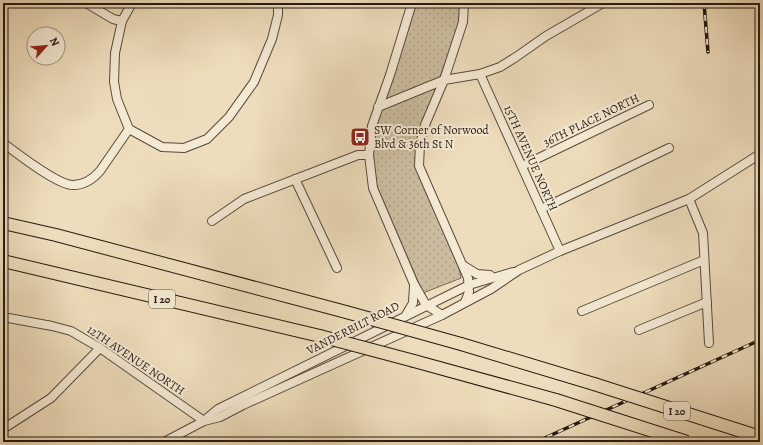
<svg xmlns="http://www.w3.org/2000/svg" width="763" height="445" viewBox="0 0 763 445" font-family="Alegreya,serif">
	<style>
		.park { fill: url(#park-dots); stroke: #776a58 }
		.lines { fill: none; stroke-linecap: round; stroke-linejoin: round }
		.minor-casing { stroke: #564a3c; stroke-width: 10 }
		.highway-casing { stroke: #231911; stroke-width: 14 }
		.minor { stroke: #f4e9d3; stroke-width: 8 }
		.highway { stroke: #eeddbc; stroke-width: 12 }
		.rail-casing { stroke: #231911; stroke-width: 3.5 }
		.rail { stroke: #f4e9d3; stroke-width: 2; stroke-dasharray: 6; stroke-linecap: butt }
		.highway-bridge-casing { stroke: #231911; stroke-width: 14; stroke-linecap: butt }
		.highway-bridge { stroke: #eeddbc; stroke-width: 12 }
		.labels { text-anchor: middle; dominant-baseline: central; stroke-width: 4; stroke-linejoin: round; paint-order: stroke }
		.shield { fill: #f4e9d3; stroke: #62574b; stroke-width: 1 }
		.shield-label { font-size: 11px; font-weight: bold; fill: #231911 }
		.street-label { font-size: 12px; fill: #231911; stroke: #f4e9d3 }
		.poi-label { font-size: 12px; fill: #231911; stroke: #f4e9d3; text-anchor: start }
	</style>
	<defs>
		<pattern id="park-dots" width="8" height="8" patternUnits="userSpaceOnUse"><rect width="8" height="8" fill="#cbbc9f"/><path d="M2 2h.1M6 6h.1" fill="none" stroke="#aea188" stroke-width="1.8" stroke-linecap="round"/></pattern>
	</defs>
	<rect width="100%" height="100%" fill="#eeddbc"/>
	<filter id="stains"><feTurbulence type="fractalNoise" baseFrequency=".005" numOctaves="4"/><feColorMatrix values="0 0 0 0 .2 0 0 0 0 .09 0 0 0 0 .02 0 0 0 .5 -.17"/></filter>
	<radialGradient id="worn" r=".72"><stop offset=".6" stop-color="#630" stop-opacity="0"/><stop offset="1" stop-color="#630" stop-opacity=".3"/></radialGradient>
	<polygon class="park" points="416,3 461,3 460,22 416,142 416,165 457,259 461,278 423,293 377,187 373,155 376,127"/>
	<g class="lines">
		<g class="minor-casing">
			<g id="minor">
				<polyline points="86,3 113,19 122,21"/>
				<polyline points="132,3 122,21 115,53 114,82 117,99 129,129 162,147 184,148 207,139 229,117 254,82 272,39 278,15 278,3"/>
				<polyline points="412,3 390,75 372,126 369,155 373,188 414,284 426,305 442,315"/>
				<polyline points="464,3 463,22 444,80 425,125 420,144 419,166 468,278 469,292 465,302"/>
				<polyline points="480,74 560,251"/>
				<polyline points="378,107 444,80 480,74 500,67 516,57 546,36 603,3"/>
				<path d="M3,143C17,153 57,185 73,185C84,185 93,179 100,171L129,129"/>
				<polyline points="522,166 649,105"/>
				<polyline points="295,179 337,268"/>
				<polyline points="689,199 703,233 709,343"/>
				<polyline points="541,209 669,148"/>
				<polyline points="212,221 244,199 358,155 369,155"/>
				<polyline points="464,266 477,274 490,275"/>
				<polyline points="582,311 704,260"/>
				<polyline points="406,315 413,303 414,285"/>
				<polyline points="3,317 52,326 71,331 100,348 204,421"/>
				<polyline points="639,330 707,302"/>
				<polyline points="206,419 218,409 469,285 513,272"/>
				<polyline points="3,429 51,398 100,348"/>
				<polyline points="164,442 204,421 220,417 243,405 442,315 491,289 519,270 560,251 689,199 760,154"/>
			</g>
		</g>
		<g class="highway-casing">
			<g id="highway">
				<polyline points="3,223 56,235 346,312"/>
				<polyline points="3,261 320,336"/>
				<polyline points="461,344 594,384"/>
				<polyline points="414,361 556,400"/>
			</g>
		</g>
		<use href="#minor" class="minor"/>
		<use href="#highway" class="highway"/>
		<g class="rail-casing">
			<g id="rail">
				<polyline points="704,3 708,52"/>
				<polyline points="536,442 760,340"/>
			</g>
		</g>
		<use href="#rail" class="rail"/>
		<g class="highway-bridge-casing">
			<g id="highway-bridge">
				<polyline points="346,312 461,344"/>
				<polyline points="320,336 414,361"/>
				<polyline points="594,384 760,437"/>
				<polyline points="556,400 687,442"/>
			</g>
		</g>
		<use href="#highway-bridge" class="highway-bridge"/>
	</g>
	<defs>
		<g id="bus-square" transform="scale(1)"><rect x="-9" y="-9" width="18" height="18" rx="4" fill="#8f2418" stroke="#f4e9d3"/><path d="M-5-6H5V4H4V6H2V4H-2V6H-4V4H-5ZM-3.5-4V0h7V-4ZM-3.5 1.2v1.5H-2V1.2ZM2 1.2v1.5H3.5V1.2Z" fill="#fff"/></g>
	</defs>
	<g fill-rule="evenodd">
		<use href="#bus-square" x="360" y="137"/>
	</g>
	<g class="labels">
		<g class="shield">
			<rect x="149" y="290" width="26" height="18" rx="3"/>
			<rect x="664" y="402" width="26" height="18" rx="3"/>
		</g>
		<g class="shield-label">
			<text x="162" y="299">I 20</text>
			<text x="677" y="411">I 20</text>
		</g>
		<g class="street-label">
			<text transform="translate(591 120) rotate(-26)">36TH PLACE NORTH</text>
			<text transform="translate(531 158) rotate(66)">15TH AVENUE NORTH</text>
			<text transform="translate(353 328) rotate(-27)">VANDERBILT ROAD</text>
			<text transform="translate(136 360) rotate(34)">12TH AVENUE NORTH</text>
		</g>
		<g class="poi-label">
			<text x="374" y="130">SW Corner of Norwood<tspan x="374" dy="14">Blvd &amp; 36th St N</tspan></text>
		</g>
	</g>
	<rect width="763" height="445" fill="none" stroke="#eeddbc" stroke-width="16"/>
	<rect x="4" y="4" width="755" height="437" fill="none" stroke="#231911" stroke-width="2"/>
	<rect x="8" y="8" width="747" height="429" fill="none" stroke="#231911"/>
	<g transform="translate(46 46) rotate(63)"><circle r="19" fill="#f4e9d3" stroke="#a09685"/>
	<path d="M0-3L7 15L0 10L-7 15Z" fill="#8f2418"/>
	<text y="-6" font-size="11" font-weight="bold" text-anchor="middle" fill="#231911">N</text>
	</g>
	<rect width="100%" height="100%" filter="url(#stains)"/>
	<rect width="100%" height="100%" fill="url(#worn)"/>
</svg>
